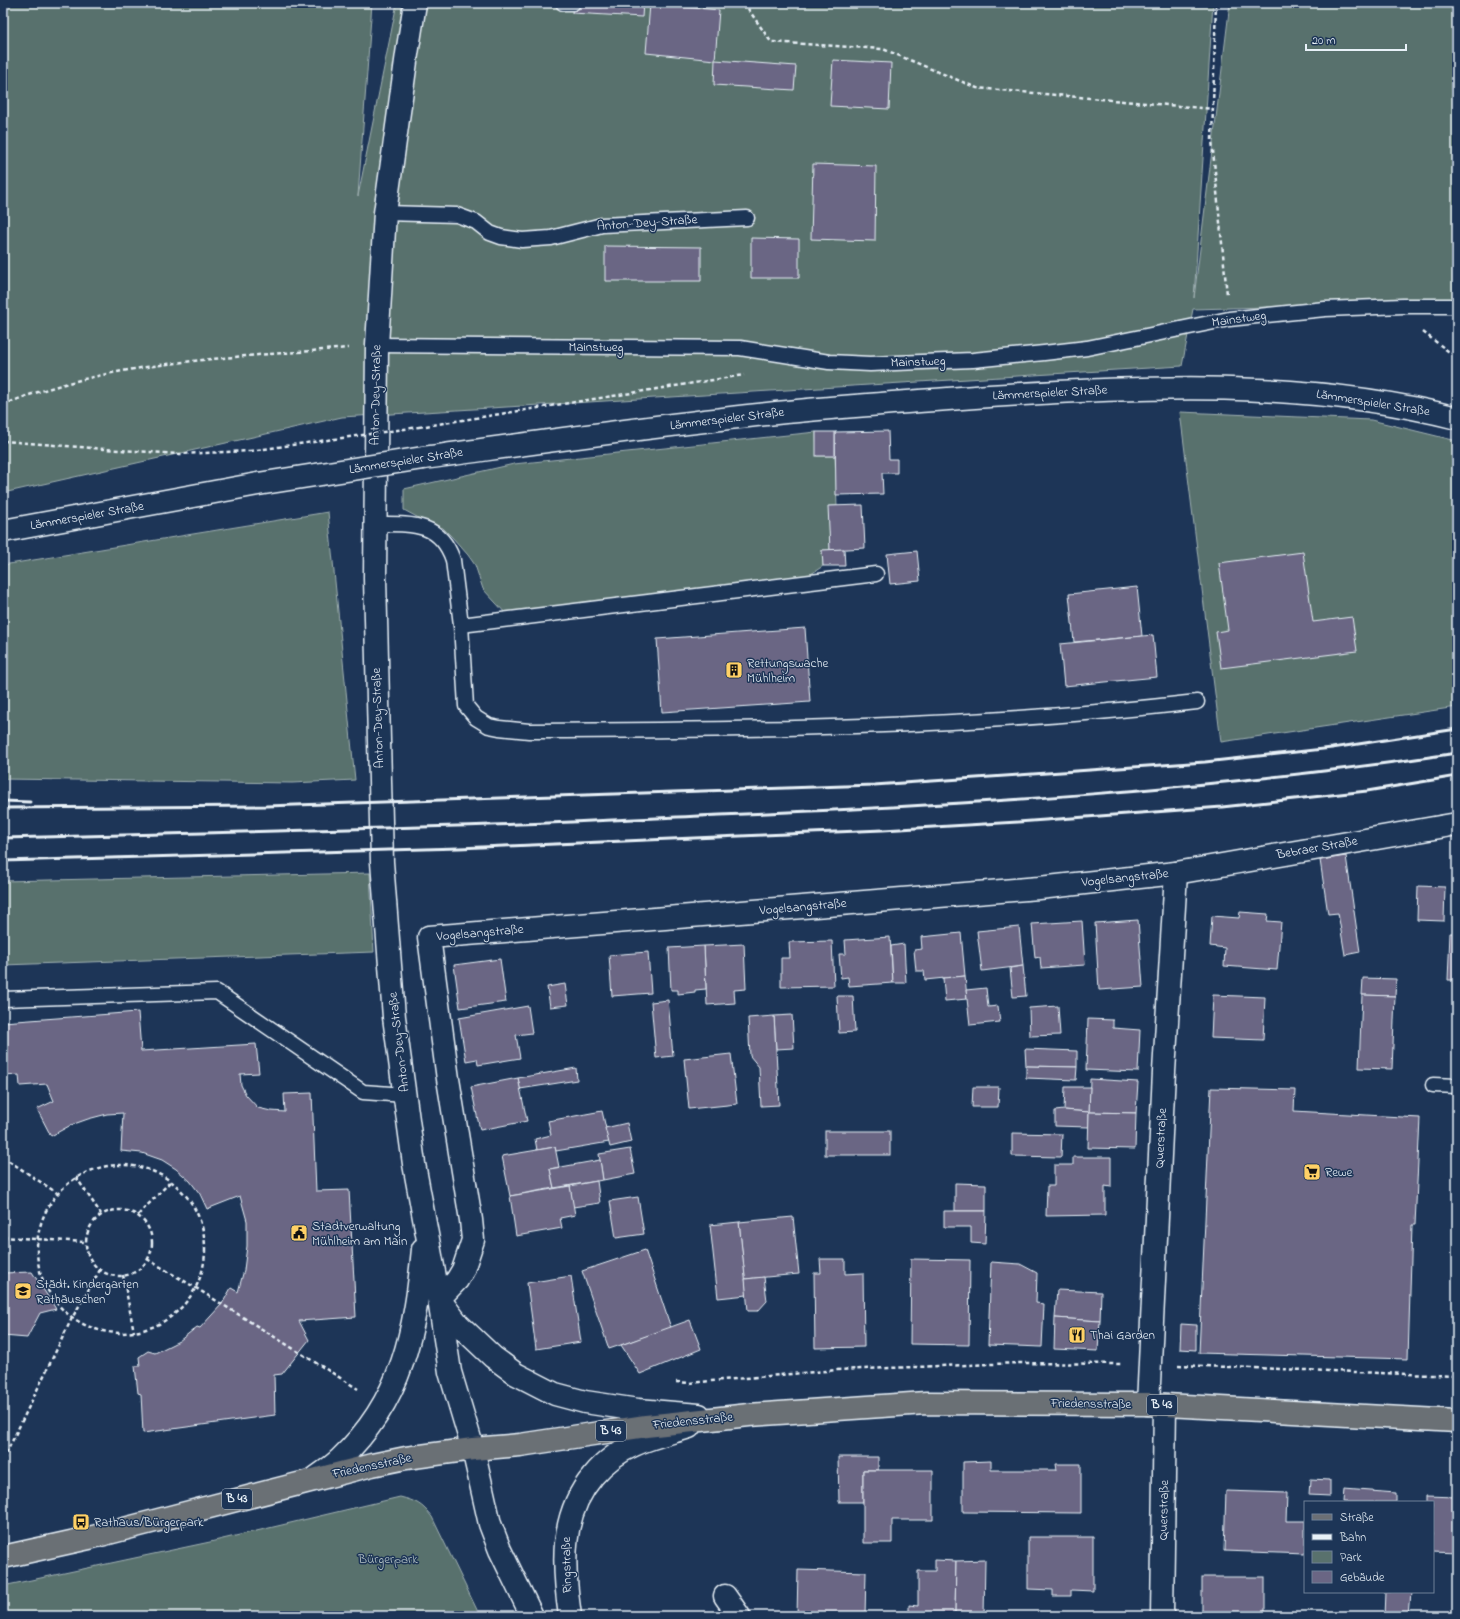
<svg xmlns="http://www.w3.org/2000/svg" width="1460" height="1619" viewBox="0 0 1460 1619" font-family="'Indie Flower',sans-serif">
	<style>
		.green { fill: #59716d; stroke: #a0b1b2 }
		.building { fill: #6a6684; stroke: #e8f1f8 }
		.lines { fill: none; stroke-linecap: round; stroke-linejoin: round }
		.lane-casing { stroke: #e8f1f8; stroke-width: 17 }
		.street-casing { stroke: #e8f1f8; stroke-width: 25 }
		.secondary-casing { stroke: #e8f1f8; stroke-width: 25 }
		.primary-casing { stroke: #e8f1f8; stroke-width: 25 }
		.path { stroke: #e8f1f8; stroke-width: 2.5; stroke-dasharray: 4 3; stroke-linecap: butt }
		.lane { stroke: #1d3557; stroke-width: 14 }
		.street { stroke: #1d3557; stroke-width: 22 }
		.secondary { stroke: #1d3557; stroke-width: 22 }
		.primary { stroke: #6b6f75; stroke-width: 22 }
		.rail { stroke: #e8f1f8; stroke-width: 3 }
		.secondary-bridge-casing { stroke: #e8f1f8; stroke-width: 25; stroke-linecap: butt }
		.path-bridge { stroke: #e8f1f8; stroke-width: 2.5; stroke-dasharray: 4 3; stroke-linecap: butt }
		.secondary-bridge { stroke: #1d3557; stroke-width: 22 }
		.labels { text-anchor: middle; dominant-baseline: central; stroke-width: 3; stroke-linejoin: round; paint-order: stroke }
		.shield { fill: #1d3557; stroke: #abb9c8; stroke-width: 1 }
		.shield-label { font-size: 12px; font-weight: bold; fill: #e8f1f8 }
		.street-label { font-size: 13px; fill: #e8f1f8; stroke: #1d3557 }
		.poi-label { font-size: 13px; fill: #e8f1f8; stroke: #1d3557; text-anchor: start }
		.park-label { font-size: 13px; fill: #b6c4c7; stroke: #1d3557 }
	</style>
	<rect width="100%" height="100%" fill="#1d3557"/>
	<filter id="ink" filterUnits="userSpaceOnUse"><feTurbulence type="fractalNoise" baseFrequency=".025" numOctaves="2"/><feDisplacementMap in="SourceGraphic" scale="8" xChannelSelector="R" yChannelSelector="G"/><feConvolveMatrix kernelMatrix="1 2 1 2 8 2 1 2 1" color-interpolation-filters="sRGB"/></filter>
	<g filter="url(#ink)">
		<g class="green">
			<polygon points="3,3 372,3 358,196 397,3 1213,3 1194,298 1230,3 1457,3 1457,302 1193,309 1182,366 342,417 3,493"/>
			<polygon points="1180,412 1371,420 1457,441 1457,707 1221,742"/>
			<polygon points="816,432 817,456 835,456 837,506 829,506 830,550 822,550 823,566 802,580 508,616 483,589 475,565 468,555 452,537 443,528 428,523 404,510 404,489 514,464"/>
			<polygon points="328,512 355,780 292,783 3,779 3,565"/>
			<polygon points="370,873 374,952 3,965 3,881"/>
			<path d="M400,1497C416,1501 422,1504 432,1517L480,1616H3V1586L210,1542Z"/>
		</g>
		<g class="building">
			<polygon points="573,3 643,3 642,17 572,13"/>
			<polygon points="650,4 719,10 715,60 646,53"/>
			<polygon points="715,60 796,66 794,90 714,85"/>
			<polygon points="833,60 891,63 889,109 830,106"/>
			<polygon points="813,164 876,166 875,241 811,239"/>
			<polygon points="751,238 799,239 799,278 751,278"/>
			<polygon points="605,246 701,247 701,281 605,281"/>
			<polygon points="888,431 889,459 897,459 897,473 882,473 883,494 836,495 835,432"/>
			<rect x="816" y="432" width="19" height="24"/>
			<polygon points="863,505 865,548 830,550 828,506"/>
			<polygon points="844,549 845,566 823,566 822,550"/>
			<polygon points="917,551 920,581 890,584 887,554"/>
			<polygon points="1303,552 1313,622 1352,617 1357,651 1221,668 1216,632 1228,630 1219,563"/>
			<polygon points="1137,587 1142,636 1074,642 1069,594"/>
			<polygon points="805,628 810,702 662,712 657,639"/>
			<polygon points="1153,635 1157,677 1064,686 1060,644"/>
			<polygon points="1346,856 1360,952 1345,955 1338,913 1328,914 1320,860"/>
			<polygon points="1418,886 1445,887 1444,921 1417,920"/>
			<polygon points="1240,912 1268,914 1267,921 1281,922 1277,970 1224,966 1225,948 1210,946 1212,916 1239,918"/>
			<polygon points="1138,920 1143,987 1099,990 1095,923"/>
			<polygon points="1082,921 1085,965 1041,968 1040,957 1035,958 1032,924"/>
			<polygon points="1019,927 1023,966 982,971 977,931"/>
			<polygon points="961,933 965,976 925,980 924,971 916,971 914,950 922,949 921,937"/>
			<polygon points="1450,933 1457,933 1457,980 1448,980"/>
			<polygon points="890,937 893,983 849,986 848,977 841,978 839,954 846,954 845,940"/>
			<polygon points="832,941 834,986 781,987 781,958 790,958 789,942"/>
			<polygon points="744,944 746,989 734,990 735,1003 707,1005 704,946"/>
			<polygon points="904,944 906,983 893,983 891,946"/>
			<polygon points="704,946 706,989 695,990 695,992 678,994 678,990 671,990 669,948"/>
			<polygon points="648,952 651,993 612,996 609,955"/>
			<polygon points="500,959 506,1002 460,1008 454,965"/>
			<polygon points="1023,966 1026,996 1013,997 1010,968"/>
			<polygon points="965,976 967,999 945,1001 943,978"/>
			<polygon points="1363,978 1396,979 1395,996 1362,995"/>
			<polygon points="565,984 568,1005 550,1007 547,987"/>
			<polygon points="986,988 988,1007 998,1006 1000,1022 970,1025 966,990"/>
			<polygon points="1213,995 1265,997 1263,1040 1211,1038"/>
			<polygon points="1362,995 1395,996 1392,1069 1359,1068"/>
			<polygon points="837,996 853,996 855,1032 839,1033"/>
			<polygon points="668,1000 673,1056 656,1058 651,1002"/>
			<polygon points="528,1006 532,1033 516,1035 520,1058 478,1065 477,1059 466,1061 459,1018"/>
			<polygon points="1058,1006 1060,1035 1030,1036 1029,1008"/>
			<polygon points="138,1012 141,1051 256,1044 259,1073 240,1074 241,1085 246,1095 258,1108 271,1111 285,1112 284,1094 312,1093 316,1191 349,1190 356,1317 299,1321 309,1340 282,1374 274,1375 275,1415 143,1433 141,1394 138,1393 135,1366 140,1366 139,1357 148,1351 155,1353 179,1341 197,1327 200,1328 222,1304 231,1288 238,1292 244,1270 247,1246 247,1221 240,1196 207,1209 200,1194 190,1181 176,1169 162,1160 142,1153 121,1151 123,1113 107,1114 88,1119 71,1125 51,1136 37,1109 54,1101 47,1084 20,1086 19,1075 3,1076 3,1022"/>
			<polygon points="792,1015 794,1048 776,1049 774,1016"/>
			<polygon points="774,1016 779,1105 761,1106 759,1067 750,1056 748,1018"/>
			<polygon points="1088,1019 1113,1020 1113,1028 1140,1030 1138,1072 1086,1070"/>
			<polygon points="1025,1049 1077,1051 1077,1067 1026,1066"/>
			<polygon points="731,1054 737,1104 689,1109 684,1059"/>
			<polygon points="1026,1066 1077,1067 1076,1080 1026,1078"/>
			<polygon points="576,1068 577,1080 520,1089 518,1078"/>
			<polygon points="518,1078 527,1121 480,1130 471,1087"/>
			<polygon points="1090,1079 1138,1082 1136,1113 1089,1112"/>
			<polygon points="973,1087 999,1087 998,1107 972,1107"/>
			<polygon points="1065,1087 1090,1087 1089,1112 1064,1110"/>
			<polygon points="1211,1088 1295,1090 1294,1111 1420,1118 1415,1225 1412,1225 1408,1359 1199,1353"/>
			<polygon points="1064,1110 1089,1112 1089,1127 1055,1126 1055,1111"/>
			<polygon points="602,1111 609,1142 556,1151 555,1147 537,1150 535,1139 551,1135 548,1121"/>
			<polygon points="1089,1112 1136,1113 1135,1149 1088,1148"/>
			<polygon points="627,1123 631,1142 610,1147 605,1128"/>
			<rect x="825" y="1131" width="65" height="24"/>
			<polygon points="1012,1133 1062,1134 1061,1157 1012,1156"/>
			<polygon points="555,1147 559,1167 550,1169 554,1188 510,1196 502,1156"/>
			<polygon points="630,1149 635,1174 603,1180 599,1154"/>
			<polygon points="1073,1157 1111,1157 1111,1187 1105,1186 1105,1215 1046,1216 1047,1186 1054,1186 1054,1165 1073,1165"/>
			<polygon points="600,1160 603,1180 554,1188 550,1169"/>
			<polygon points="597,1181 600,1203 573,1207 570,1186"/>
			<polygon points="955,1183 986,1184 986,1211 955,1211"/>
			<polygon points="570,1186 575,1215 560,1218 562,1228 516,1236 510,1196"/>
			<polygon points="638,1197 644,1234 616,1238 610,1201"/>
			<polygon points="944,1211 986,1211 985,1244 971,1243 971,1227 944,1227"/>
			<polygon points="793,1217 799,1274 745,1279 739,1222"/>
			<polygon points="739,1222 747,1295 718,1298 710,1225"/>
			<polygon points="645,1250 671,1328 609,1349 582,1271"/>
			<polygon points="820,1259 845,1259 845,1274 863,1273 864,1347 815,1348 814,1273 821,1273"/>
			<polygon points="911,1259 970,1260 969,1345 910,1344"/>
			<polygon points="991,1262 1020,1264 1037,1273 1036,1303 1044,1304 1042,1347 988,1345"/>
			<polygon points="32,1272 56,1309 40,1313 27,1338 3,1336 3,1273"/>
			<polygon points="571,1276 581,1342 536,1349 527,1283"/>
			<polygon points="764,1277 767,1301 758,1311 748,1311 745,1279"/>
			<polygon points="1057,1290 1101,1292 1100,1321 1055,1318"/>
			<polygon points="1055,1318 1100,1321 1098,1351 1054,1349"/>
			<polygon points="690,1320 701,1349 640,1374 621,1345"/>
			<polygon points="1181,1324 1196,1325 1196,1350 1180,1349"/>
			<polygon points="838,1457 878,1457 878,1470 863,1470 863,1502 839,1502"/>
			<polygon points="991,1461 991,1470 1057,1470 1056,1464 1081,1464 1081,1513 963,1512 963,1462"/>
			<polygon points="863,1470 933,1470 933,1520 892,1520 892,1543 863,1543"/>
			<polygon points="1310,1479 1330,1480 1330,1496 1309,1495"/>
			<polygon points="1344,1489 1396,1493 1396,1502 1343,1502"/>
			<polygon points="1226,1491 1287,1493 1286,1521 1305,1521 1305,1554 1224,1551"/>
			<polygon points="1426,1496 1457,1497 1457,1552 1433,1551 1433,1502 1426,1502"/>
			<polygon points="1028,1537 1093,1537 1093,1591 1071,1590 1071,1596 1053,1596 1053,1590 1028,1589"/>
			<polygon points="935,1560 956,1561 955,1616 909,1616 909,1605 918,1606 918,1571 935,1571"/>
			<polygon points="985,1560 984,1616 955,1616 956,1561"/>
			<polygon points="798,1570 866,1572 865,1616 797,1616"/>
			<rect x="1202" y="1577" width="63" height="39"/>
			<polygon points="1385,1592 1412,1592 1410,1616 1384,1616"/>
		</g>
		<g class="lines">
			<g class="lane-casing">
				<g id="lane">
					<polyline points="563,3 573,3"/>
					<polyline points="385,213 457,215 476,222 490,233 501,237 522,240 551,238 602,225 747,218"/>
					<polyline points="377,345 740,348 829,362 870,364 973,360 1044,353 1087,348 1229,319 1325,309 1403,306 1457,306"/>
					<path d="M375,524C410,524 440,521 453,560L461,625L466,706L476,718L489,726L499,728L529,731C752,730 975,728 1197,702"/>
					<polyline points="461,625 876,574"/>
					<polyline points="3,999 217,992 363,1092 405,1095"/>
					<polyline points="1433,1085 1457,1086"/>
				</g>
			</g>
			<g class="street-casing">
				<g id="street">
					<polyline points="415,3 407,54 385,213 377,345 375,578 382,862 394,1017 414,1164 439,1299 450,1372 473,1449 490,1524 500,1550 532,1616"/>
					<polyline points="1148,1404 1164,1072 1176,873"/>
					<polyline points="699,1415 638,1410 585,1402 555,1394 516,1374 493,1357 458,1324 439,1299 457,1280 463,1270 473,1240 471,1220 448,1079 429,937 1039,888 1176,873 1457,824"/>
					<path d="M313,1480C322,1473 332,1467 340,1459C403,1400 415,1331 423,1249"/>
					<polyline points="725,1596 739,1616"/>
					<path d="M570,1616C563,1567 559,1516 593,1476C604,1463 617,1452 634,1445C651,1437 670,1433 689,1427"/>
					<polyline points="1162,1616 1165,1405"/>
				</g>
			</g>
			<g class="secondary-casing">
				<g id="secondary">
					<path d="M423,458C541,442 658,425 776,413C847,406 918,401 989,396C1145,386 1305,379 1457,418"/>
					<polyline points="3,531 258,484"/>
				</g>
			</g>
			<g class="primary-casing">
				<polyline id="primary" points="3,1557 89,1538 372,1465 406,1458 473,1449 520,1445 646,1426 749,1415 926,1403 1148,1404 1457,1421"/>
			</g>
			<g class="path">
				<polyline points="744,3 771,42 883,49 977,88 1213,109"/>
				<polyline points="1216,3 1212,140 1227,295"/>
				<polyline points="1423,332 1448,351 1457,356"/>
				<path d="M3,405C111,360 233,358 348,348"/>
				<polyline points="419,427 744,375"/>
				<polyline points="3,441 105,449 179,454 250,451"/>
				<polyline points="3,1157 57,1193"/>
				<circle cx="121" cy="1249" r="84"/>
				<polyline points="76,1177 101,1214"/>
				<circle cx="119" cy="1243" r="33"/>
				<polyline points="138,1215 171,1181"/>
				<polyline points="3,1237 85,1242"/>
				<polyline points="147,1259 196,1288 358,1389"/>
				<polyline points="123,1275 134,1332"/>
				<polyline points="1178,1365 1457,1376"/>
				<polyline points="676,1382 689,1383 837,1370 1019,1363 1121,1364"/>
				<polyline points="3,1460 72,1318 100,1270"/>
			</g>
			<use href="#lane" class="lane"/>
			<use href="#street" class="street"/>
			<use href="#secondary" class="secondary"/>
			<use href="#primary" class="primary"/>
			<g class="rail">
				<polyline points="3,801 30,802"/>
				<polyline points="3,808 266,806 874,785 1205,762 1332,748 1457,729"/>
				<path d="M3,838C154,834 306,831 457,826C545,824 633,819 720,815C967,805 1213,790 1457,753"/>
				<polyline points="3,861 459,848 883,830 1018,822 1222,807 1367,791 1457,776"/>
			</g>
			<g class="secondary-bridge-casing">
				<polyline id="secondary-bridge" points="258,484 423,458"/>
			</g>
			<polyline class="path-bridge" points="250,451 419,427"/>
			<use href="#secondary-bridge" class="secondary-bridge"/>
		</g>
	</g>
	<defs>
		<g id="building-square" transform="scale(0.9)"><rect x="-9" y="-9" width="18" height="18" rx="4" fill="#ffd166" stroke="#1d3557"/><path d="M-4-6H4V6H1V3H-1V6H-4ZM-2.5-4.3h1.7v1.8h-1.7ZM.8-4.3h1.7v1.8H.8ZM-2.5-1h1.7V.8h-1.7ZM.8-1h1.7V.8H.8Z" fill="#111"/></g>
		<g id="supermarket-square" transform="scale(0.9)"><rect x="-9" y="-9" width="18" height="18" rx="4" fill="#ffd166" stroke="#1d3557"/><path d="M-6-5.5h2.5l.6 2H6L4.5 2H-2.5L-4.4-4H-6ZM-1.5 3.2a1.3 1.3 0 1 0 .1 0ZM3 3.2a1.3 1.3 0 1 0 .1 0Z" fill="#111"/></g>
		<g id="civic-square" transform="scale(0.9)"><rect x="-9" y="-9" width="18" height="18" rx="4" fill="#ffd166" stroke="#1d3557"/><path d="M-.6-6.5H3V-4.5H.6V-3L4-1V1h2V6H-6V1h2V-1L-.6-3ZM-1.2 2.5V6h2.4V2.5Z" fill="#111"/></g>
		<g id="school-square" transform="scale(0.9)"><rect x="-9" y="-9" width="18" height="18" rx="4" fill="#ffd166" stroke="#1d3557"/><path d="M0-5L7-2L0 1L-7-2ZM-4 1L0 2.5L4 1V4Q0 6-4 4Z" fill="#111"/></g>
		<g id="restaurant-square" transform="scale(0.9)"><rect x="-9" y="-9" width="18" height="18" rx="4" fill="#ffd166" stroke="#1d3557"/><path d="M-5-6h1v4h1v-4h1v4h1v-4h1v5L-1.5 .5V6h-2V.5L-5-1ZM5-6V6H3V1.5H1.5Q1.5-4 5-6Z" fill="#111"/></g>
		<g id="bus-square" transform="scale(0.9)"><rect x="-9" y="-9" width="18" height="18" rx="4" fill="#ffd166" stroke="#1d3557"/><path d="M-5-6H5V4H4V6H2V4H-2V6H-4V4H-5ZM-3.5-4V0h7V-4ZM-3.5 1.2v1.5H-2V1.2ZM2 1.2v1.5H3.5V1.2Z" fill="#111"/></g>
	</defs>
	<g fill-rule="evenodd">
		<use href="#building-square" x="734" y="670"/>
		<use href="#supermarket-square" x="1312" y="1172"/>
		<use href="#civic-square" x="299" y="1233"/>
		<use href="#school-square" x="23" y="1291"/>
		<use href="#restaurant-square" x="1077" y="1335"/>
		<use href="#bus-square" x="81" y="1522"/>
	</g>
	<g class="labels">
		<g class="shield">
			<rect x="1147" y="1395" width="30" height="20" rx="3"/>
			<rect x="596" y="1421" width="30" height="20" rx="3"/>
			<rect x="222" y="1489" width="30" height="20" rx="3"/>
		</g>
		<g class="shield-label">
			<text x="1162" y="1405">B 43</text>
			<text x="611" y="1431">B 43</text>
			<text x="237" y="1499">B 43</text>
		</g>
		<g class="street-label">
			<text transform="translate(647 223) rotate(-4)">Anton-Dey-Straße</text>
			<text transform="translate(1239 319) rotate(-8)">Mainstweg</text>
			<text x="596" y="347">Mainstweg</text>
			<text transform="translate(918 362) rotate(-2)">Mainstweg</text>
			<text transform="translate(1050 393) rotate(-3)">Lämmerspieler Straße</text>
			<text transform="translate(376 395) rotate(-89)">Anton-Dey-Straße</text>
			<text transform="translate(1373 403) rotate(9)">Lämmerspieler Straße</text>
			<text transform="translate(727 419) rotate(-7)">Lämmerspieler Straße</text>
			<text transform="translate(406 461) rotate(-9)">Lämmerspieler Straße</text>
			<text transform="translate(87 516) rotate(-10)">Lämmerspieler Straße</text>
			<text transform="translate(378 718) rotate(-92)">Anton-Dey-Straße</text>
			<text transform="translate(1317 848) rotate(-10)">Bebraer Straße</text>
			<text transform="translate(1125 878) rotate(-6)">Vogelsangstraße</text>
			<text transform="translate(803 907) rotate(-5)">Vogelsangstraße</text>
			<text transform="translate(480 933) rotate(-5)">Vogelsangstraße</text>
			<text transform="translate(399 1042) rotate(-97)">Anton-Dey-Straße</text>
			<text transform="translate(1161 1138) rotate(-87)">Querstraße</text>
			<text transform="translate(1091 1404) rotate(1)">Friedensstraße</text>
			<text transform="translate(693 1421) rotate(-6)">Friedensstraße</text>
			<text transform="translate(372 1466) rotate(-12)">Friedensstraße</text>
			<text transform="translate(1164 1510) rotate(-89)">Querstraße</text>
			<text transform="translate(567 1565) rotate(-91)">Ringstraße</text>
		</g>
		<g class="poi-label">
			<text x="747" y="663">Rettungswache<tspan x="747" dy="15">Mühlheim</tspan></text>
			<text x="1325" y="1172">Rewe</text>
			<text x="312" y="1226">Stadtverwaltung<tspan x="312" dy="15">Mühlheim am Main</tspan></text>
			<text x="36" y="1284">Städt. Kindergarten<tspan x="36" dy="15">Rathäuschen</tspan></text>
			<text x="1090" y="1335">Thai Garden</text>
			<text x="94" y="1522">Rathaus/Bürgerpark</text>
		</g>
		<g class="park-label">
			<text x="388" y="1559">Bürgerpark</text>
		</g>
	</g>
	<rect width="1460" height="1619" fill="none" stroke="#1d3557" stroke-width="16"/>
	<rect x="8" y="8" width="1444" height="1603" fill="none" stroke="#e8f1f8" stroke-width="1.5" filter="url(#ink)"/>
	<rect x="1304" y="1501" width="130" height="92" fill="#1d3557" stroke="#6e8097"/>
	<rect x="1312" y="1514" width="20" height="6" fill="#6b6f75" stroke="#6e8097"/>
	<text x="1340" y="1521" font-size="12" fill="#e8f1f8">Straße</text>
	<rect x="1312" y="1534" width="20" height="6" fill="#e8f1f8" stroke="#6e8097"/>
	<text x="1340" y="1541" font-size="12" fill="#e8f1f8">Bahn</text>
	<rect x="1312" y="1551" width="20" height="12" fill="#59716d" stroke="#6e8097"/>
	<text x="1340" y="1561" font-size="12" fill="#e8f1f8">Park</text>
	<rect x="1312" y="1571" width="20" height="12" fill="#6a6684" stroke="#6e8097"/>
	<text x="1340" y="1581" font-size="12" fill="#e8f1f8">Gebäude</text>
	<path d="M1306 44v6h100v-6" fill="none" stroke="#e8f1f8" stroke-width="2"/>
	<text x="1312" y="44" font-size="12" fill="#e8f1f8" stroke="#1d3557" stroke-width="3" paint-order="stroke">20 m</text>
</svg>
